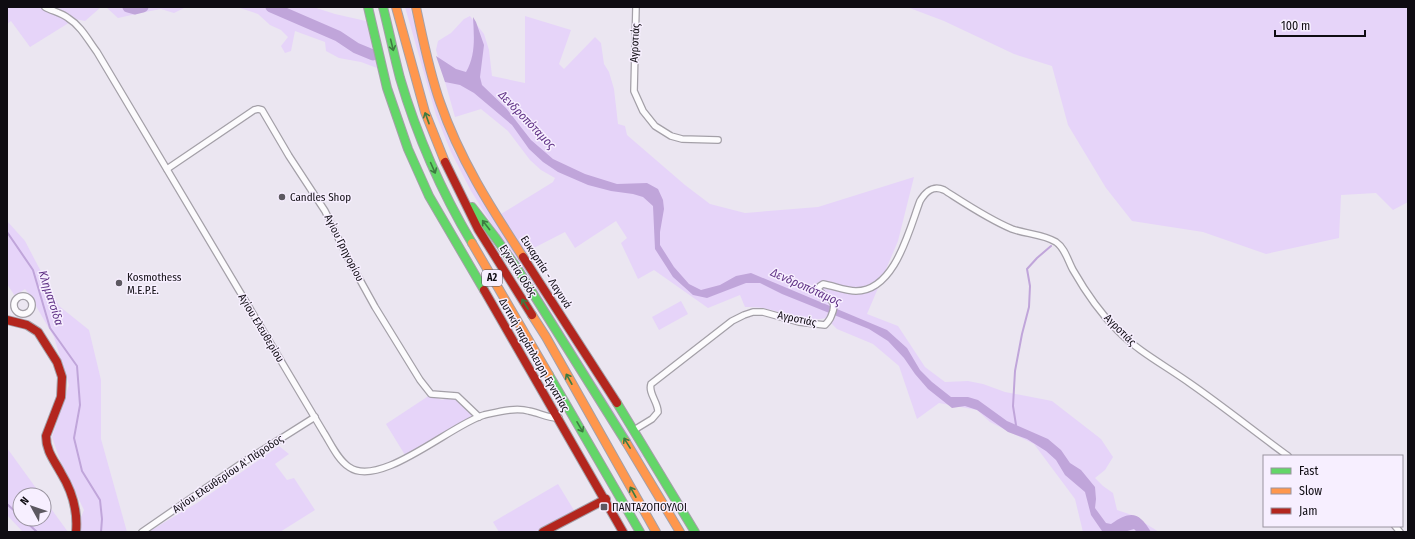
<svg xmlns="http://www.w3.org/2000/svg" width="1415" height="539" viewBox="0 0 1415 539" font-family="'Fira Sans Condensed',sans-serif">
	<style>
		.green { fill: #e6d4f9 }
		.water { fill: #c0a5da }
		.lines { fill: none; stroke-linecap: round; stroke-linejoin: round }
		.stream { stroke: #c0a5da; stroke-width: 2 }
		.river { stroke: #c0a5da; stroke-width: 11 }
		.street-casing { stroke: #a4a0a8; stroke-width: 8 }
		.fast-casing { stroke: #a4a0a8; stroke-width: 10 }
		.slow-casing { stroke: #a4a0a8; stroke-width: 10 }
		.jam-casing { stroke: #a4a0a8; stroke-width: 10 }
		.street { stroke: #fcfbfd; stroke-width: 5.5 }
		.fast { stroke: #63d668; stroke-width: 8 }
		.slow { stroke: #ff974d; stroke-width: 8 }
		.jam { stroke: #b3261e; stroke-width: 8 }
		.oneway { stroke: #3d7b41 }
		.poi-dot { fill: #5c5860; stroke: #f7efff; stroke-width: 1.5 }
		.labels { text-anchor: middle; dominant-baseline: central; stroke-width: 3; stroke-linejoin: round; paint-order: stroke }
		.shield { fill: #f7efff; stroke: #555059; stroke-width: 1 }
		.shield-label { font-size: 10px; font-weight: bold; fill: #0f0c12 }
		.street-label { font-size: 11px; fill: #0f0c12; stroke: #f7efff }
		.poi-label { font-size: 11px; fill: #0f0c12; stroke: #f7efff; text-anchor: start }
		.water-label { font-size: 12px; font-style: italic; fill: #603286; stroke: #f7efff }
	</style>
	<rect width="100%" height="100%" fill="#ebe6f1"/>
	<g class="green">
		<polygon points="7,7 101,7 85,21 75,19 30,47 11,21 7,24"/>
		<polygon points="106,7 186,7 174,13 161,9 145,12 118,18"/>
		<polygon points="237,7 313,7 335,14 366,21 377,68 361,62 339,58 326,51 325,42 295,31 291,51 285,53 281,46 288,37 281,30 270,25 258,14"/>
		<polygon points="405,7 410,7 439,115 454,151 551,312 643,457 639,458 471,191 451,152 436,115"/>
		<polygon points="907,7 1408,7 1408,202 1393,210 1376,193 1341,195 1339,238 1266,254 1203,232 1132,221 1106,188 1068,125 1052,66 1014,54 944,21"/>
		<path d="M470,16L484,34L489,50L492,76L525,83V16L571,30L559,64L564,69L595,37L601,43L604,64L609,72L614,89L618,124L625,126L627,135L685,185L710,204L745,213L818,207L914,177L898,241L867,314L898,326L925,367L945,382L968,381L983,384L1005,392L1052,401L1101,439L1113,457L1105,470L1095,478L1103,486L1113,493L1117,510L1132,515L1159,532H1083L1075,499L1034,444L990,422L977,410L939,403L917,419L899,366L873,344L837,329L826,318C808,323 785,313 767,309C759,307 752,307 745,307L740,295L708,308L654,270L638,279L621,243L627,238L616,221L575,248L565,232L524,253L501,214L553,182L555,178L541,170L530,160L508,131L481,109L455,117L436,50L438,41L451,33L464,19Z"/>
		<polygon points="7,221 25,241 59,306 89,330 101,380 101,439 127,532 75,532 84,510 61,463 52,437 69,385 54,337 29,294 25,289 15,296 7,284"/>
		<polygon points="681,301 688,314 659,330 652,317"/>
		<polygon points="430,395 442,400 454,395 466,404 473,418 405,455 386,424"/>
		<polygon points="279,446 289,454 275,464 287,480 294,478 315,510 280,532 148,532 197,503"/>
		<polygon points="7,448 41,495 20,495 20,519 44,519 44,499 68,532 23,532 7,515"/>
		<polygon points="558,484 575,512 538,532 499,532 493,522"/>
	</g>
	<path class="water" d="M473,17L476,22L484,45L480,77L482,85L506,108L531,140L553,159L585,174L617,184L647,183L658,189L663,200L664,209L660,232V245L674,267L689,284L701,290L720,285L736,276L751,273L887,330L907,348L920,370L932,382L951,397H968L978,400L1007,421L1048,439L1061,450L1070,463L1081,470L1095,487L1096,499L1095,508L1106,523L1111,524C1131,510 1139,512 1151,532H1137L1134,529L1124,532L1102,531L1091,515L1085,492L1065,475L1056,460L1046,451L1027,439L1008,432L977,410L965,406L952,408L928,389L915,374L904,358L888,341L869,329L782,294L760,283H746L707,298L693,295L673,277L655,249L653,206L643,197L633,194L611,191L588,185L558,172L543,162L529,149L512,125L474,93L460,85L445,82L436,56L456,69L466,72C476,55 474,36 473,17Z"/>
	<g class="lines">
		<g class="stream">
			<polyline points="7,232 33,270 50,328 77,366 80,405 74,438 82,471 100,500 102,519 101,532"/>
			<polyline points="1016,425 1013,406 1015,371 1022,334 1029,307 1030,286 1027,269 1037,258 1051,246"/>
			<polyline points="7,504 20,516"/>
			<polyline points="23,519 37,532"/>
		</g>
		<g class="river">
			<polyline points="128,7 135,9 143,7"/>
			<polyline points="271,7 338,36 356,48 373,55"/>
		</g>
		<g class="street-casing">
			<g id="street">
				<path d="M45,7C52,11 62,13 68,18C81,26 88,40 97,52L324,433C331,444 338,460 349,467C380,489 452,424 484,415C498,412 515,407 529,411C540,413 547,418 559,418"/>
				<polyline points="636,7 634,91 643,111 655,126 671,136 682,139 718,140"/>
				<polyline points="167,169 254,110 258,109 262,110 289,156 325,211 349,260 375,307 420,380 431,394 457,396 479,417"/>
				<circle cx="23" cy="305" r="9"/>
				<path d="M634,430L652,419L658,412C658,402 648,393 651,384L732,321L744,315L753,312H763L799,322L825,325C830,320 831,317 833,311C837,297 824,299 818,289L820,286L823,284C834,286 846,291 856,291C895,291 909,230 920,201C926,191 933,185 944,190C966,204 988,219 1012,229C1026,234 1043,234 1056,242C1065,248 1068,261 1073,270C1085,291 1100,313 1118,331C1139,352 1166,366 1191,384C1224,407 1255,432 1288,456"/>
				<polyline points="1395,526 1400,532"/>
				<polyline points="142,532 242,463 315,417"/>
			</g>
		</g>
		<g class="fast-casing">
			<g id="fast">
				<polyline points="368,7 387,88 408,149 429,196 484,290"/>
				<path d="M383,7C389,31 394,55 400,78C417,136 441,191 472,243"/>
				<polyline points="472,207 495,237 517,268 626,442"/>
				<polyline points="549,375 640,532"/>
				<polyline points="617,403 695,532"/>
			</g>
		</g>
		<g class="slow-casing">
			<g id="slow">
				<polyline points="396,7 425,112 445,162"/>
				<path d="M416,7C423,39 429,71 440,102C459,158 491,208 523,257"/>
				<polyline points="472,243 549,375"/>
				<polyline points="532,315 546,337 656,532"/>
				<polyline points="626,442 680,532"/>
			</g>
		</g>
		<g class="jam-casing">
			<g id="jam">
				<polyline points="445,162 478,229 532,315"/>
				<polyline points="523,257 617,403"/>
				<polyline points="484,290 623,532"/>
				<path d="M7,320L27,325L38,332L57,362L62,377L61,397L46,436C46,451 54,460 61,473C72,491 78,511 76,532"/>
				<polyline points="543,532 606,499"/>
			</g>
		</g>
		<use href="#street" class="street"/>
		<use href="#fast" class="fast"/>
		<use href="#slow" class="slow"/>
		<use href="#jam" class="jam"/>
	</g>
	<defs><path id="oneway-shaft" d="M-6 0H5M1.5-3L5.5 0L1.5 3" fill="none" stroke-width="1.6" stroke-linecap="round" stroke-linejoin="round"/></defs>
	<g class="oneway">
		<use href="#oneway-shaft" transform="translate(392 45) rotate(76)"/>
		<use href="#oneway-shaft" transform="translate(427 118) rotate(-110)"/>
		<use href="#oneway-shaft" transform="translate(433 168) rotate(66)"/>
		<use href="#oneway-shaft" transform="translate(486 225) rotate(-128)"/>
		<use href="#oneway-shaft" transform="translate(525 304) rotate(-122)"/>
		<use href="#oneway-shaft" transform="translate(569 379) rotate(-119)"/>
		<use href="#oneway-shaft" transform="translate(580 427) rotate(60)"/>
		<use href="#oneway-shaft" transform="translate(627 443) rotate(-122)"/>
		<use href="#oneway-shaft" transform="translate(633 492) rotate(-119)"/>
	</g>
	<g class="poi-dot">
		<circle cx="282" cy="197" r="4"/>
		<circle cx="119" cy="283" r="4"/>
		<rect x="600" y="503" width="8" height="8" rx="2"/>
	</g>
	<g class="labels">
		<rect class="shield" x="482" y="270" width="20" height="16" rx="3"/>
		<g class="shield-label">
			<text x="492" y="278">Α2</text>
		</g>
		<g class="street-label">
			<text transform="translate(635 43) rotate(-87)">Αγροτιάς</text>
			<text transform="translate(344 248) rotate(63)">Αγίου Γρηγορίου</text>
			<text transform="translate(518 271) rotate(58)">Εγνατία Οδός</text>
			<text transform="translate(546 272) rotate(57)">Ευκαρπία - Λαγυνά</text>
			<text transform="translate(797 319) rotate(12)">Αγροτιάς</text>
			<text transform="translate(261 328) rotate(59)">Αγίου Ελευθερίου</text>
			<text transform="translate(1120 330) rotate(45)">Αγροτιάς</text>
			<text transform="translate(534 355) rotate(60)">Δυτική παράπλευρη Εγνατίας</text>
			<text transform="translate(228 474) rotate(-34)">Αγίου Ελευθερίου Α' Πάροδος</text>
		</g>
		<g class="poi-label">
			<text x="290" y="197">Candles Shop</text>
			<text x="127" y="277">Kosmothess<tspan x="127" dy="13">M.E.P.E.</tspan></text>
			<text x="612" y="507">ΠΑΝΤΑΖΟΠΟΥΛΟΙ</text>
		</g>
		<g class="water-label">
			<text transform="translate(527 120) rotate(46)">Δενδροπόταμος</text>
			<text transform="translate(806 287) rotate(24)">Δενδροπόταμος</text>
			<text transform="translate(51 298) rotate(72)">Κληματσίδα</text>
		</g>
	</g>
	<rect width="1415" height="539" fill="none" stroke="#0f0c12" stroke-width="16"/>
	<rect x="1263" y="455" width="140" height="72" fill="#f7efff" stroke="#9a94a0"/>
	<rect x="1271" y="468" width="20" height="6" fill="#63d668" stroke="#9a94a0"/>
	<text x="1299" y="475" font-size="12" fill="#0f0c12">Fast</text>
	<rect x="1271" y="488" width="20" height="6" fill="#ff974d" stroke="#9a94a0"/>
	<text x="1299" y="495" font-size="12" fill="#0f0c12">Slow</text>
	<rect x="1271" y="508" width="20" height="6" fill="#b3261e" stroke="#9a94a0"/>
	<text x="1299" y="515" font-size="12" fill="#0f0c12">Jam</text>
	<g transform="translate(32 507) rotate(310)"><circle r="19" fill="#f7efff" stroke="#9a94a0"/>
	<path d="M0-3L7 15L0 10L-7 15Z" fill="#5c5860"/>
	<text y="-6" font-size="11" font-weight="bold" text-anchor="middle" fill="#0f0c12">N</text>
	</g>
	<path d="M1275 30v6h90v-6" fill="none" stroke="#0f0c12" stroke-width="2"/>
	<text x="1281" y="30" font-size="12" fill="#0f0c12" stroke="#f7efff" stroke-width="3" paint-order="stroke">100 m</text>
</svg>
